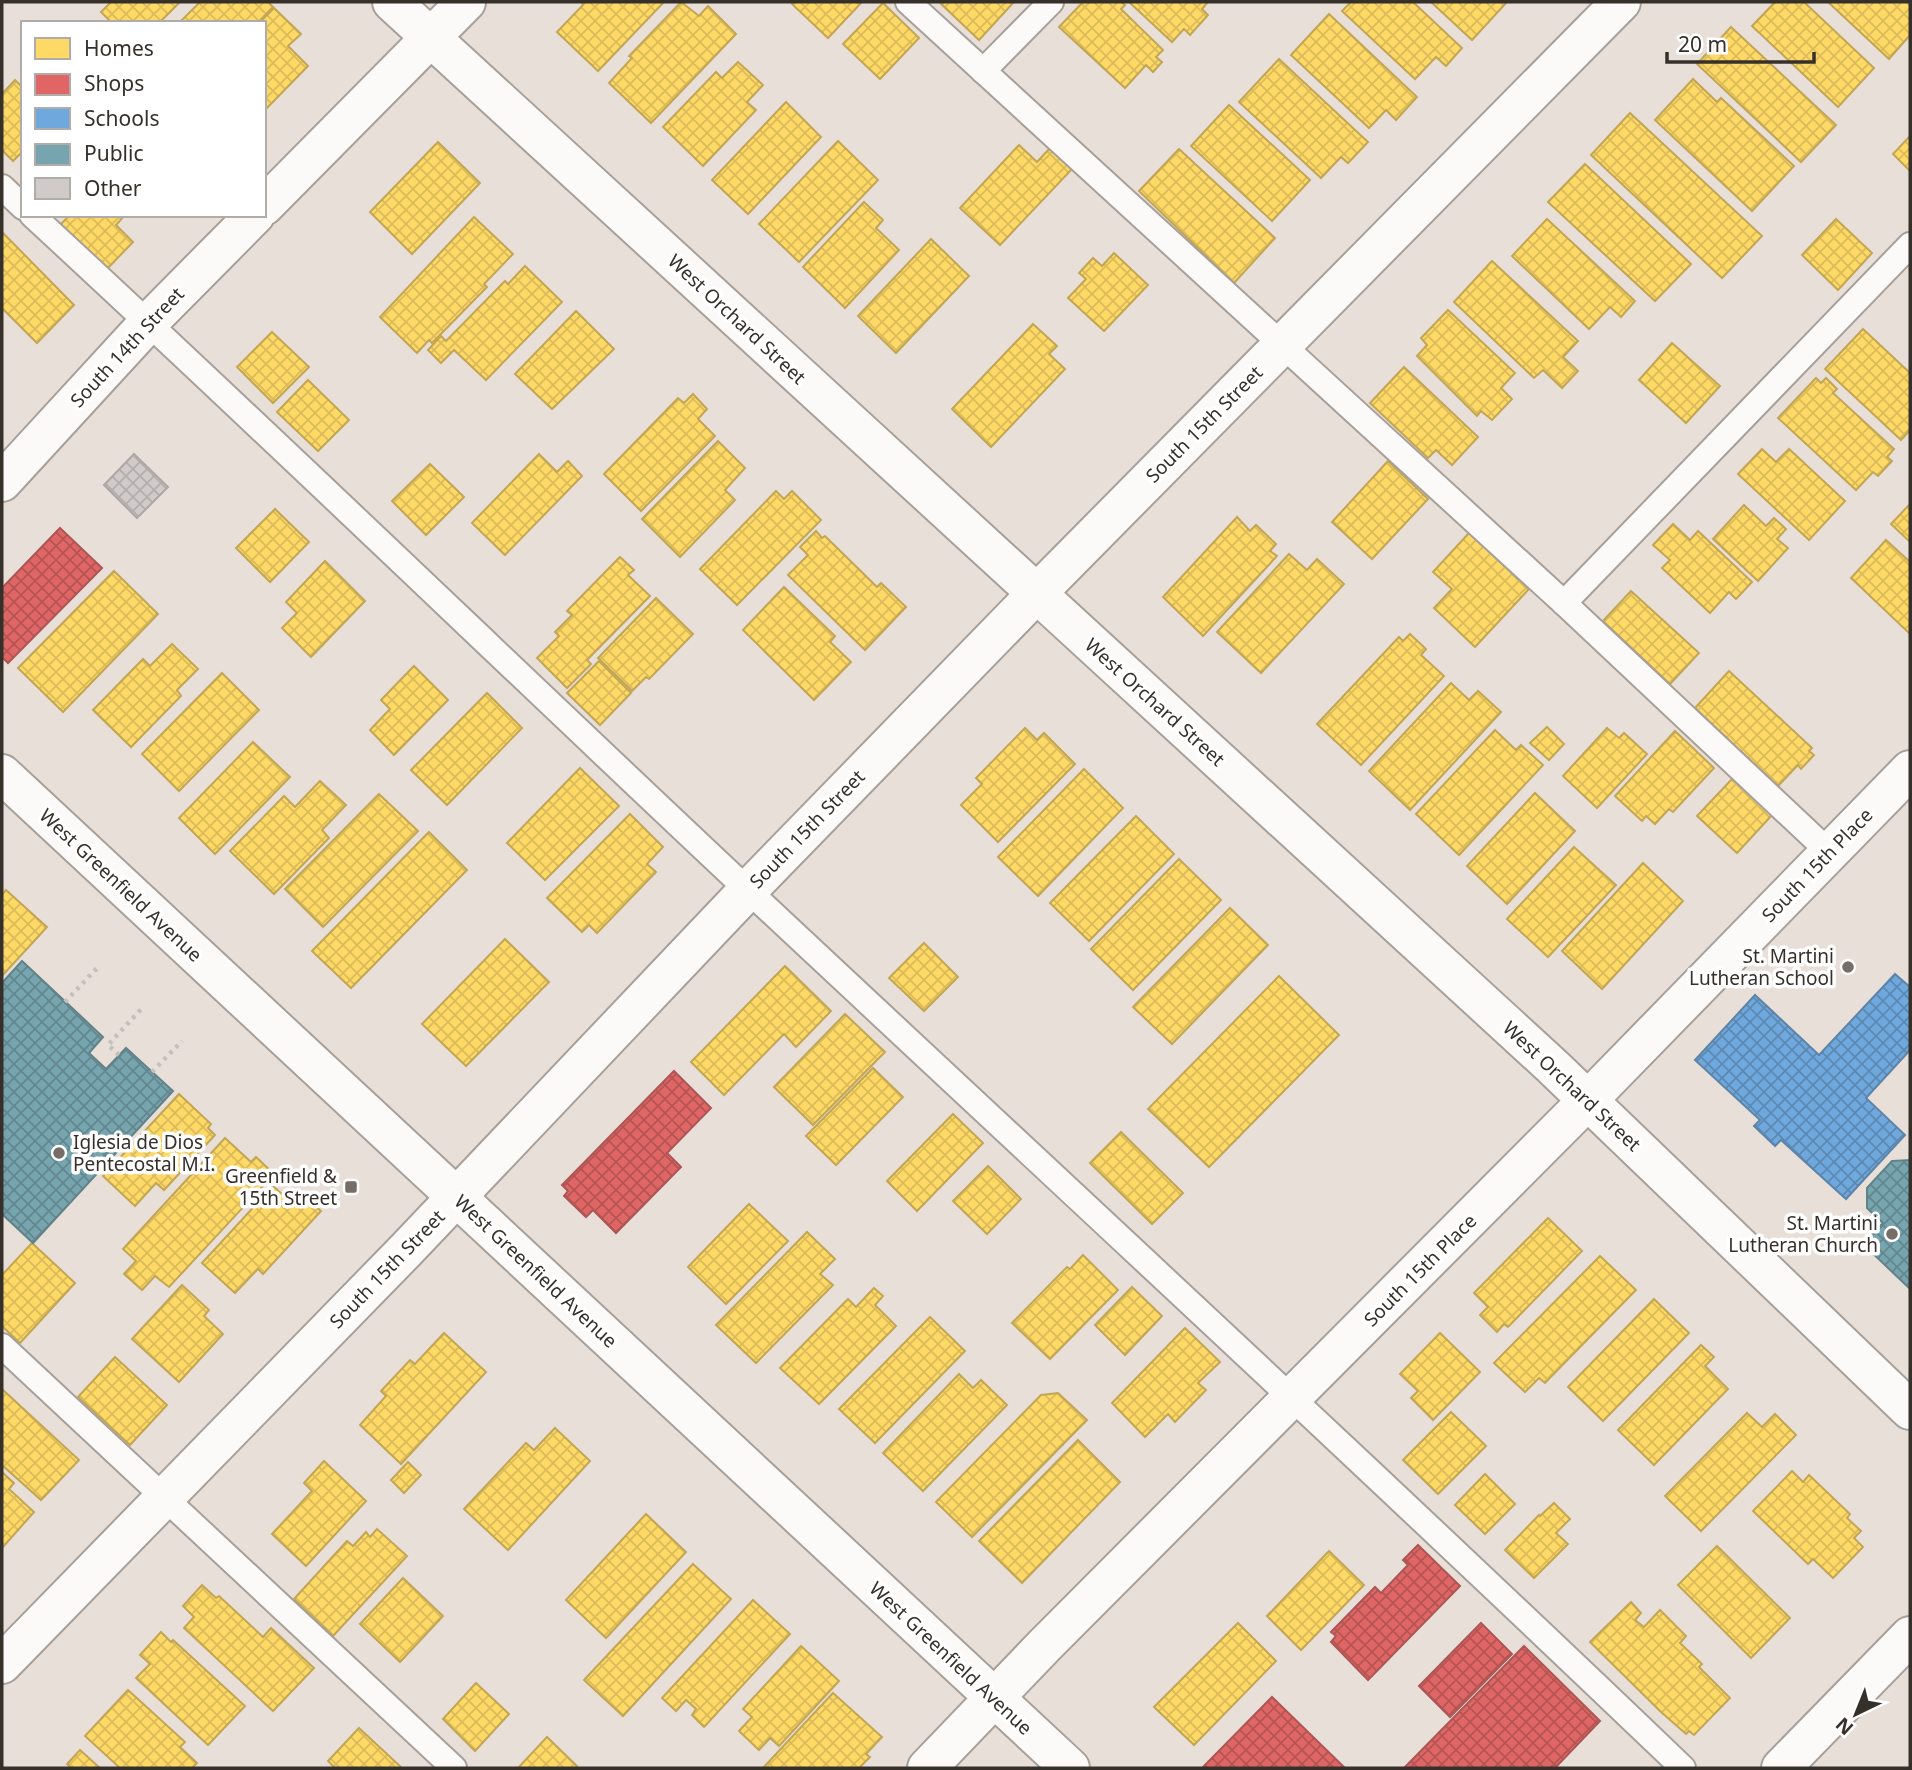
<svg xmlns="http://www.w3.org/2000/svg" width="1912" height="1770" viewBox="0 0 1912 1770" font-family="'Noto Sans',sans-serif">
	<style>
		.homes { fill: url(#homes-cross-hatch); stroke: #c3a654; stroke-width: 2 }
		.shops { fill: url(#shops-cross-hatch); stroke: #ad5654; stroke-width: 2 }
		.schools { fill: url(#schools-cross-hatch); stroke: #5e84a7; stroke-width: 2 }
		.public { fill: url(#public-cross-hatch); stroke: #638287; stroke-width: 2 }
		.building { fill: url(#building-cross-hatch); stroke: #ada7a6; stroke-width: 2 }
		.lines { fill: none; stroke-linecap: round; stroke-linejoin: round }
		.lane-casing { stroke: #a7a09a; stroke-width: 28 }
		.street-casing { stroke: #a7a09a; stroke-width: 42 }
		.secondary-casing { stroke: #a7a09a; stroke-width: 42 }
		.path { stroke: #c4c0be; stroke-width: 4.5; stroke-dasharray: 3.5 5; stroke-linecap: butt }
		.lane { stroke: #fcfaf9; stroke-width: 24 }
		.street { stroke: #fcfaf9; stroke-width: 38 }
		.secondary { stroke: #fcfaf9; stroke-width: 38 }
		.poi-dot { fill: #746d68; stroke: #fff; stroke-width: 2.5 }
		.labels { text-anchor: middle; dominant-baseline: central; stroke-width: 7; stroke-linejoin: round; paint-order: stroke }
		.street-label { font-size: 19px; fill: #36302b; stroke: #fff }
		.poi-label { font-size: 19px; fill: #36302b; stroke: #fff; text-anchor: end }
	</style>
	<defs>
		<pattern id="homes-cross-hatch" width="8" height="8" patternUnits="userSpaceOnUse" patternTransform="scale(1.75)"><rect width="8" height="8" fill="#ffd966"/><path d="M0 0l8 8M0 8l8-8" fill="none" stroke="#dbbb59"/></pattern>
		<pattern id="shops-cross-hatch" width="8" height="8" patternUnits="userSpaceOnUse" patternTransform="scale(1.75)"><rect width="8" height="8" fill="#e06666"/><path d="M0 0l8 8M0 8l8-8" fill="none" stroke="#b65454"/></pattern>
		<pattern id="schools-cross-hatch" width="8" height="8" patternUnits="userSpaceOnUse" patternTransform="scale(1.75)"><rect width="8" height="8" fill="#6fa8dc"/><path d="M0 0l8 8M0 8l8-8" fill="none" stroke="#5c89b3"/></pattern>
		<pattern id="public-cross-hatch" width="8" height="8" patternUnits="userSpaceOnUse" patternTransform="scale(1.75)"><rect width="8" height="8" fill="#76a5af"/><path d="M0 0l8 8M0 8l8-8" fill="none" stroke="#62878f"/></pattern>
		<pattern id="building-cross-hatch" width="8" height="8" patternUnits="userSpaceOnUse" patternTransform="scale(1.75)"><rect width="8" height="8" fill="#d0cac9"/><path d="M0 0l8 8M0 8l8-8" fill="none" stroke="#b3aead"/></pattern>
	</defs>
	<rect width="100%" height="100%" fill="#e8dfd8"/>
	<g class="homes">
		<polygon points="111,2 180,2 159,23 112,23 101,12"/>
		<polygon points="200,2 268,2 273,7 258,23 179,23"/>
		<polygon points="582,2 664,2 598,71 557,32 583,5"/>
		<polygon points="681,2 699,16 708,6 736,34 651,123 609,83 632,58 629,56"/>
		<polygon points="794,2 862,2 828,38 792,4"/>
		<polygon points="944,2 1014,2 979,40 941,4"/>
		<polygon points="1083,2 1121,2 1125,5 1121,9 1163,50 1156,57 1162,62 1153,72 1146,65 1125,88 1059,27"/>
		<polygon points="1129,2 1208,2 1202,9 1208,15 1190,35 1184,29 1172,42"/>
		<polygon points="1351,2 1413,2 1462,48 1446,66 1436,57 1415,79 1342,11"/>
		<polygon points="1431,2 1507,2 1472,40"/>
		<polygon points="1775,2 1804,2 1874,68 1838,107 1752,26"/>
		<polygon points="1828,2 1910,2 1910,35 1889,59"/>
		<polygon points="883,3 919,38 880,79 843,44"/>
		<polygon points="274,8 301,34 288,46 308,66 264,111 264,23 259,23"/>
		<polygon points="1329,14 1417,97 1396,120 1386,110 1369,128 1291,55"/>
		<polygon points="1731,27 1836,125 1801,162 1697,64"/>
		<polygon points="1279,59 1368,142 1348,163 1341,157 1321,178 1239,102"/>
		<polygon points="738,62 763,85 747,102 756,110 703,166 663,127 716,72 722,78"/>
		<polygon points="1693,79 1717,102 1721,98 1794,166 1752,211 1655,120"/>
		<polygon points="15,80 23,88 23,151 13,161 2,150 2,94"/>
		<polygon points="786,102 821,137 748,214 712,180"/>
		<polygon points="1229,105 1310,180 1272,221 1191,146"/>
		<polygon points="1630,113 1762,236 1722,278 1591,155"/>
		<polygon points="1910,136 1910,171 1893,154"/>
		<polygon points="838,141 878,180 799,262 759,224"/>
		<polygon points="438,142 480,183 412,254 370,212"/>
		<polygon points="1019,145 1037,162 1050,148 1072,169 1000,245 960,208"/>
		<polygon points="1179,149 1275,238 1234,283 1139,191"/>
		<polygon points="1585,164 1691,264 1655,301 1548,202"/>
		<polygon points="864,202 883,220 876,228 899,250 845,308 803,267"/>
		<polygon points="70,215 125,215 116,225 133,242 105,271 59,226"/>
		<polygon points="474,217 513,254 484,284 487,287 432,343 429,340 417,353 380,317"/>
		<polygon points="1547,219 1635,301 1621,317 1610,307 1589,329 1512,256"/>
		<polygon points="1836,219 1872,253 1838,290 1802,255"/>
		<polygon points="2,232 74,305 37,343 2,308"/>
		<polygon points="931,239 969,276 896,353 858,316"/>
		<polygon points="1114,253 1148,285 1104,331 1068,298 1086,279 1079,273 1093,258 1102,266"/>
		<polygon points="1492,261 1578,341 1563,357 1578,371 1562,388 1543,370 1534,378 1454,302"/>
		<polygon points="525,266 562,302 486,380 454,350 441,363 428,350 441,336 446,341 505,281 508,284"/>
		<polygon points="1448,310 1515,373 1501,388 1512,399 1492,420 1481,411 1477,416 1417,356 1427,345 1421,338"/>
		<polygon points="576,311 614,349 552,409 515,374"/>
		<polygon points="1033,324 1057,346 1049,354 1065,369 991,447 952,409"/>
		<polygon points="1863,329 1910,373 1910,430 1901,440 1825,369"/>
		<polygon points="272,332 309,367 273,403 237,367"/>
		<polygon points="1672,343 1720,386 1686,423 1639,380"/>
		<polygon points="1404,367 1478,437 1452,465 1436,450 1428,458 1370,403"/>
		<polygon points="1816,378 1821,383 1826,378 1837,389 1833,393 1894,449 1887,457 1892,461 1878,476 1873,472 1856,490 1778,418"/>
		<polygon points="308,380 349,420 318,451 277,412"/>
		<polygon points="693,394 707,409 698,419 715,436 641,511 604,474 678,398 684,403"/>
		<polygon points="718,441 745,468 725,490 735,500 680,557 642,519"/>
		<polygon points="1762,449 1776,462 1789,449 1845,501 1809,540 1738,474"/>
		<polygon points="539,454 557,472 568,461 582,476 505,555 472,523"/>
		<polygon points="1388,461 1428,499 1372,559 1332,522"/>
		<polygon points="430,464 464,497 426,535 392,501"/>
		<polygon points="776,491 784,499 792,491 821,520 737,605 700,569"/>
		<polygon points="1910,504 1910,542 1891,524"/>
		<polygon points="1744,505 1766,526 1774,518 1786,529 1777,539 1788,548 1758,581 1713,539"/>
		<polygon points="275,509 309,542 270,582 236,548"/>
		<polygon points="1237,517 1250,531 1256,525 1276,544 1270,551 1277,556 1203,636 1163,597"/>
		<polygon points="1673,524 1690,540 1698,531 1752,582 1736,599 1729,592 1710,613 1662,568 1670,560 1653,545"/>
		<polygon points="816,531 822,538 825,536 877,587 881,583 906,607 865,650 788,575 808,555 800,547"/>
		<polygon points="1469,533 1529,589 1475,647 1434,608 1452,589 1433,572"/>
		<polygon points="1886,540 1910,562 1910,634 1851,578"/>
		<polygon points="1289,554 1307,570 1317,559 1344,584 1261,673 1217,632"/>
		<polygon points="620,557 634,570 628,575 650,596 587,660 591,664 567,688 537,658 559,636 555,632 572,615 567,611"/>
		<polygon points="325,561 365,601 311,657 282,628 297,613 286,602"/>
		<polygon points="114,571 158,614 63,712 18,668"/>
		<polygon points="784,587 835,636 830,642 851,662 814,700 743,630"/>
		<polygon points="1631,591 1699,653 1670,684 1603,621"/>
		<polygon points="656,598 693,634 649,679 646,677 632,691 598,658"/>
		<polygon points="1410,634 1426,649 1421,655 1444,676 1361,765 1317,724 1399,637 1403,641"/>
		<polygon points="172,644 198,669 177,690 181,696 131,747 93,710 143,659 150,666"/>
		<polygon points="599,661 631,693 600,725 567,693"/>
		<polygon points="414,666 448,700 394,755 370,730 390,709 381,700"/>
		<polygon points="1729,671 1812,748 1809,751 1814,755 1801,769 1798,765 1778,786 1695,708"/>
		<polygon points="222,673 259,710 179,791 142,754"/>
		<polygon points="1451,683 1469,700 1478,691 1501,712 1410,810 1369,771"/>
		<polygon points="487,693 522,728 447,805 411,770"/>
		<polygon points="1547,727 1564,744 1549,760 1530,743"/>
		<polygon points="1025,728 1037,740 1044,733 1075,764 998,842 961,805 982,784 976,778"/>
		<polygon points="1607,728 1619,738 1624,733 1647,754 1597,808 1563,776"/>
		<polygon points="1495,730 1516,750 1521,745 1543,765 1459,855 1416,814"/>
		<polygon points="1675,731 1714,768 1673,812 1669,809 1655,824 1646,816 1642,821 1615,796"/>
		<polygon points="253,742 290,777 215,854 179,818"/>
		<polygon points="580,768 619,806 545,880 507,843"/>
		<polygon points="1084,769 1123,808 1038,896 998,857"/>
		<polygon points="1733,778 1772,815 1737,853 1697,816"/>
		<polygon points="320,781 346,805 322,830 329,838 274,894 230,851 284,796 295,807"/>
		<polygon points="1535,793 1575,831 1507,904 1467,866"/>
		<polygon points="379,794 418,831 323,927 285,889"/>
		<polygon points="630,814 663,847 647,864 656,872 597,933 589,925 582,932 547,898"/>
		<polygon points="1136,816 1174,854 1089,941 1050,903"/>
		<polygon points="429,832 467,870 351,988 312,951"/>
		<polygon points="1574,847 1616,885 1548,957 1507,919"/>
		<polygon points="1179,859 1221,900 1133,990 1091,949"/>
		<polygon points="1643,863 1683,901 1602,989 1562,951"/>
		<polygon points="6,890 47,927 2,976 2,895"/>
		<polygon points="1230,908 1268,945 1172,1044 1133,1007"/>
		<polygon points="505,939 549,982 466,1066 422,1024"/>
		<polygon points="924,943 958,977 924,1011 889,978"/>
		<polygon points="785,966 831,1011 796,1047 784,1034 724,1095 691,1062"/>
		<polygon points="1279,976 1339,1035 1209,1167 1148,1109"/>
		<polygon points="845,1014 885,1052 813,1125 774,1087"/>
		<polygon points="873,1068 903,1097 836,1165 806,1136"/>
		<polygon points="179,1094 211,1124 208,1128 215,1135 164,1190 156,1183 135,1206 103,1176"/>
		<polygon points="953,1114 983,1143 917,1211 887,1181"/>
		<polygon points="1121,1132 1183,1193 1152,1224 1090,1163"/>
		<polygon points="225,1138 251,1162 256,1157 274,1174 169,1287 155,1276 142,1290 124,1274 136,1261 123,1249"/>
		<polygon points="988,1166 1021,1199 987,1234 953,1201"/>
		<polygon points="273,1186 294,1205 303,1195 321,1211 263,1274 258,1269 235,1293 202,1263"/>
		<polygon points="749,1204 788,1241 726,1304 688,1267"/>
		<polygon points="1548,1218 1582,1251 1508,1327 1504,1324 1497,1332 1480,1315 1488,1307 1474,1293"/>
		<polygon points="807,1232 835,1259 820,1274 833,1285 756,1363 716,1325"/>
		<polygon points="32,1243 75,1283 20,1343 2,1326 2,1275"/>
		<polygon points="1083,1255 1118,1290 1050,1359 1012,1323 1067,1267 1070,1269"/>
		<polygon points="1600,1256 1636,1290 1545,1383 1539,1378 1525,1392 1494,1363"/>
		<polygon points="182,1285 209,1310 204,1316 223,1334 179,1382 132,1339"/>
		<polygon points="1132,1287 1162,1316 1125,1355 1095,1325"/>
		<polygon points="874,1288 883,1296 875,1305 896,1326 819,1404 780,1368 848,1299 856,1307"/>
		<polygon points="1654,1299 1689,1333 1603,1421 1568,1387"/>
		<polygon points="930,1317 965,1351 875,1443 839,1409"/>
		<polygon points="1185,1328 1220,1362 1198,1383 1206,1390 1175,1422 1168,1414 1145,1437 1112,1403"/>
		<polygon points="444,1333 486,1372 401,1464 360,1425 386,1396 381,1391 410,1360 415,1364"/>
		<polygon points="1440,1333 1480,1372 1433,1420 1411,1398 1418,1391 1400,1374"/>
		<polygon points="1701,1345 1714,1357 1705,1366 1728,1389 1654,1465 1618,1430"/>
		<polygon points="115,1357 167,1405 130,1445 78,1397"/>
		<polygon points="959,1374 973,1388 981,1380 1007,1405 923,1491 883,1453"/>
		<polygon points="2,1389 79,1460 41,1500 2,1465"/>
		<polygon points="1058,1393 1087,1420 972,1537 936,1502 1041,1395"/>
		<polygon points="1451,1412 1486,1446 1438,1494 1403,1460"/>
		<polygon points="1747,1413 1762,1427 1775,1414 1796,1435 1701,1531 1665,1496"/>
		<polygon points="555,1428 590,1461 508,1550 464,1509 526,1443 534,1450"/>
		<polygon points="1078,1440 1120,1482 1022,1583 979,1541"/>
		<polygon points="324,1461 366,1501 306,1566 272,1534 312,1491 304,1483"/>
		<polygon points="408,1462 421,1475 404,1493 391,1480"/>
		<polygon points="1792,1471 1803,1482 1809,1475 1850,1514 1847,1518 1861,1531 1854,1538 1863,1547 1833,1578 1813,1559 1808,1564 1753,1511"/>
		<polygon points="2,1472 14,1483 9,1489 34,1512 2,1548"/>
		<polygon points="1485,1474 1515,1504 1485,1534 1455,1505"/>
		<polygon points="1554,1503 1570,1519 1556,1533 1568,1544 1534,1578 1505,1550 1539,1515 1540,1516"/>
		<polygon points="646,1514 686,1552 606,1638 566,1600"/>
		<polygon points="377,1529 407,1556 333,1636 294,1599 347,1541 353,1546 366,1532 370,1537"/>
		<polygon points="1717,1546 1790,1618 1751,1658 1678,1585"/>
		<polygon points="1329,1551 1364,1585 1301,1650 1267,1616"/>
		<polygon points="693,1564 731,1599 623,1716 584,1680"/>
		<polygon points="403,1578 443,1616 400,1662 360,1624"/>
		<polygon points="202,1585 216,1598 219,1596 263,1637 271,1628 314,1668 273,1711 184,1628 194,1617 183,1606"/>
		<polygon points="753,1600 790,1634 704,1727 692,1715 696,1709 686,1700 676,1711 662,1698"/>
		<polygon points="1631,1602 1641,1613 1635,1620 1644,1627 1660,1610 1686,1636 1680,1643 1702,1664 1699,1667 1730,1698 1694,1735 1689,1731 1686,1734 1661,1712 1590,1642"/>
		<polygon points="1238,1623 1276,1661 1194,1745 1154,1707"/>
		<polygon points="161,1632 171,1642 173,1640 245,1706 208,1745 136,1678 150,1664 140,1655"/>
		<polygon points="801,1646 839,1681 779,1746 770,1738 759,1750 739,1731 752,1717 743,1709"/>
		<polygon points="476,1683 509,1714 475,1751 443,1719"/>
		<polygon points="128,1690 185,1742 180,1747 197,1763 192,1768 120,1768 85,1736"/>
		<polygon points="833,1693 882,1737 866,1754 870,1757 859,1768 763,1768"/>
		<polygon points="359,1728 402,1768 335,1768 328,1761"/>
		<polygon points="547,1737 577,1766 575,1768 518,1768"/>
		<polygon points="80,1750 100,1768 71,1768 67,1764"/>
	</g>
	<g class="shops">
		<polygon points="60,528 102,568 8,663 2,657 2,588"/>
		<polygon points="674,1071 711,1108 667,1153 681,1167 616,1233 593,1210 586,1217 564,1196 568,1191 562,1185"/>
		<polygon points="1418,1545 1460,1586 1368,1680 1331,1642 1336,1636 1331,1632 1375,1587 1381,1593 1408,1565 1403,1560"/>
		<polygon points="1481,1623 1512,1654 1450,1717 1419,1686"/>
		<polygon points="1524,1646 1600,1721 1555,1768 1404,1768"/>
		<polygon points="1272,1697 1345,1768 1202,1768"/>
	</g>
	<polygon class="schools" points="1895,974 1910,987 1910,1050 1866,1098 1905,1135 1846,1199 1781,1140 1775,1146 1754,1126 1760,1120 1695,1060 1755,995 1819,1055"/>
	<g class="public">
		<polygon points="22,961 103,1037 89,1053 106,1069 126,1048 173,1091 33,1243 2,1214 2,983"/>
		<polygon points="1892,1161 1910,1160 1910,1289 1863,1244 1883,1223 1867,1208 1867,1188"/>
	</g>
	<polygon class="building" points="134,454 168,487 137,518 104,485"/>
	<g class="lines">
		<g class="lane-casing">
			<g id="lane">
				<polyline points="908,2 1564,603 1829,852"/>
				<polyline points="983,71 1051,2"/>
				<polyline points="2,187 23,207"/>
				<path d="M32,215C275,439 512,669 753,895C1064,1186 1376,1474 1683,1768"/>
				<polyline points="1564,603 1910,245"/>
				<polyline points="2,1346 454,1768"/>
			</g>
		</g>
		<g class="street-casing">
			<g id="street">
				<polyline points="392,2 1552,1066 1910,1410"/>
				<polyline points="264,206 466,2"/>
				<polyline points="2,482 149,322 255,215"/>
				<polyline points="2,1664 406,1250 748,890 1036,594 1621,2"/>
				<polyline points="927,1768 1044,1646 1588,1100 1910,770"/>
			</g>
		</g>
		<g class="secondary-casing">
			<g id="secondary">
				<polyline points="2,774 1070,1768"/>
				<polyline points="1781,1768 1910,1636"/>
			</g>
		</g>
		<g class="path">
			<polyline points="65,1002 100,965"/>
			<polyline points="119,1055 108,1045 144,1006"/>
			<polyline points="152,1072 182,1041"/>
		</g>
		<use href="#lane" class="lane"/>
		<use href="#street" class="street"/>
		<use href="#secondary" class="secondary"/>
	</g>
	<g class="poi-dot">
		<circle cx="1848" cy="967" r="7"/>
		<circle cx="59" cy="1153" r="7"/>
		<rect x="344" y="1180" width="14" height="14" rx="3.5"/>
		<circle cx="1892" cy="1234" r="7"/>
	</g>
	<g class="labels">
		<g class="street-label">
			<text transform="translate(737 319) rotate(43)">West Orchard Street</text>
			<text transform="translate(127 347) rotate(-47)">South 14th Street</text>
			<text transform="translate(1204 424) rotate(-45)">South 15th Street</text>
			<text transform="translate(1155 702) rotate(42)">West Orchard Street</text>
			<text transform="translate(807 829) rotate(-46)">South 15th Street</text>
			<text transform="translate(1817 865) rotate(-46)">South 15th Place</text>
			<text transform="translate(121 885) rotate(43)">West Greenfield Avenue</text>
			<text transform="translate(1572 1086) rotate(43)">West Orchard Street</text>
			<text transform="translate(387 1269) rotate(-46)">South 15th Street</text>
			<text transform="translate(1420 1270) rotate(-45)">South 15th Place</text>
			<text transform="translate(536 1271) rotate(43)">West Greenfield Avenue</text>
			<text transform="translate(951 1658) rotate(43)">West Greenfield Avenue</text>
		</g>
		<g class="poi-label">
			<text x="1834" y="956">St. Martini<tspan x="1834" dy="22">Lutheran School</tspan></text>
			<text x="73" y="1142" text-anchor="start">Iglesia de Dios<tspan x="73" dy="22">Pentecostal M.I.</tspan></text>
			<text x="337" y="1176">Greenfield &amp;<tspan x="337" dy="22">15th Street</tspan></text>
			<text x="1878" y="1223">St. Martini<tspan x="1878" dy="22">Lutheran Church</tspan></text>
		</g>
	</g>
	<rect width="1912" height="1770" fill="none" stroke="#36302b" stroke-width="7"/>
	<rect x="21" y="21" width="245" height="196" fill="#ffffff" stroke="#afacaa" stroke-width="2"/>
	<rect x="35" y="38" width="35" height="21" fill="#ffd966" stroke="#afacaa" stroke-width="2"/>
	<text x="84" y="56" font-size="21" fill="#36302b">Homes</text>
	<rect x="35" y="74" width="35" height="21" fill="#e06666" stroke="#afacaa" stroke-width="2"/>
	<text x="84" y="91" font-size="21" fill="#36302b">Shops</text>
	<rect x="35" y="108" width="35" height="21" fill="#6fa8dc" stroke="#afacaa" stroke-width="2"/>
	<text x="84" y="126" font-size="21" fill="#36302b">Schools</text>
	<rect x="35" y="144" width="35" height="21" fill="#76a5af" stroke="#afacaa" stroke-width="2"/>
	<text x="84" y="161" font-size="21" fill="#36302b">Public</text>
	<rect x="35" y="178" width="35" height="21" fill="#d0cac9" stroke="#afacaa" stroke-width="2"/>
	<text x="84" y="196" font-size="21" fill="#36302b">Other</text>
	<g transform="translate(1856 1714) rotate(223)" stroke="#ffffff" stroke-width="5" paint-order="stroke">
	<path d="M0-5L12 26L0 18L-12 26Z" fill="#36302b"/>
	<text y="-10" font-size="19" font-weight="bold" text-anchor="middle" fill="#36302b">N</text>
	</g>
	<path d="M1667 52v10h147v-10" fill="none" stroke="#36302b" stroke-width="3.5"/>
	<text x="1678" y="52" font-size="21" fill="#36302b" stroke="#ffffff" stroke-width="5" paint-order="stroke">20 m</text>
</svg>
